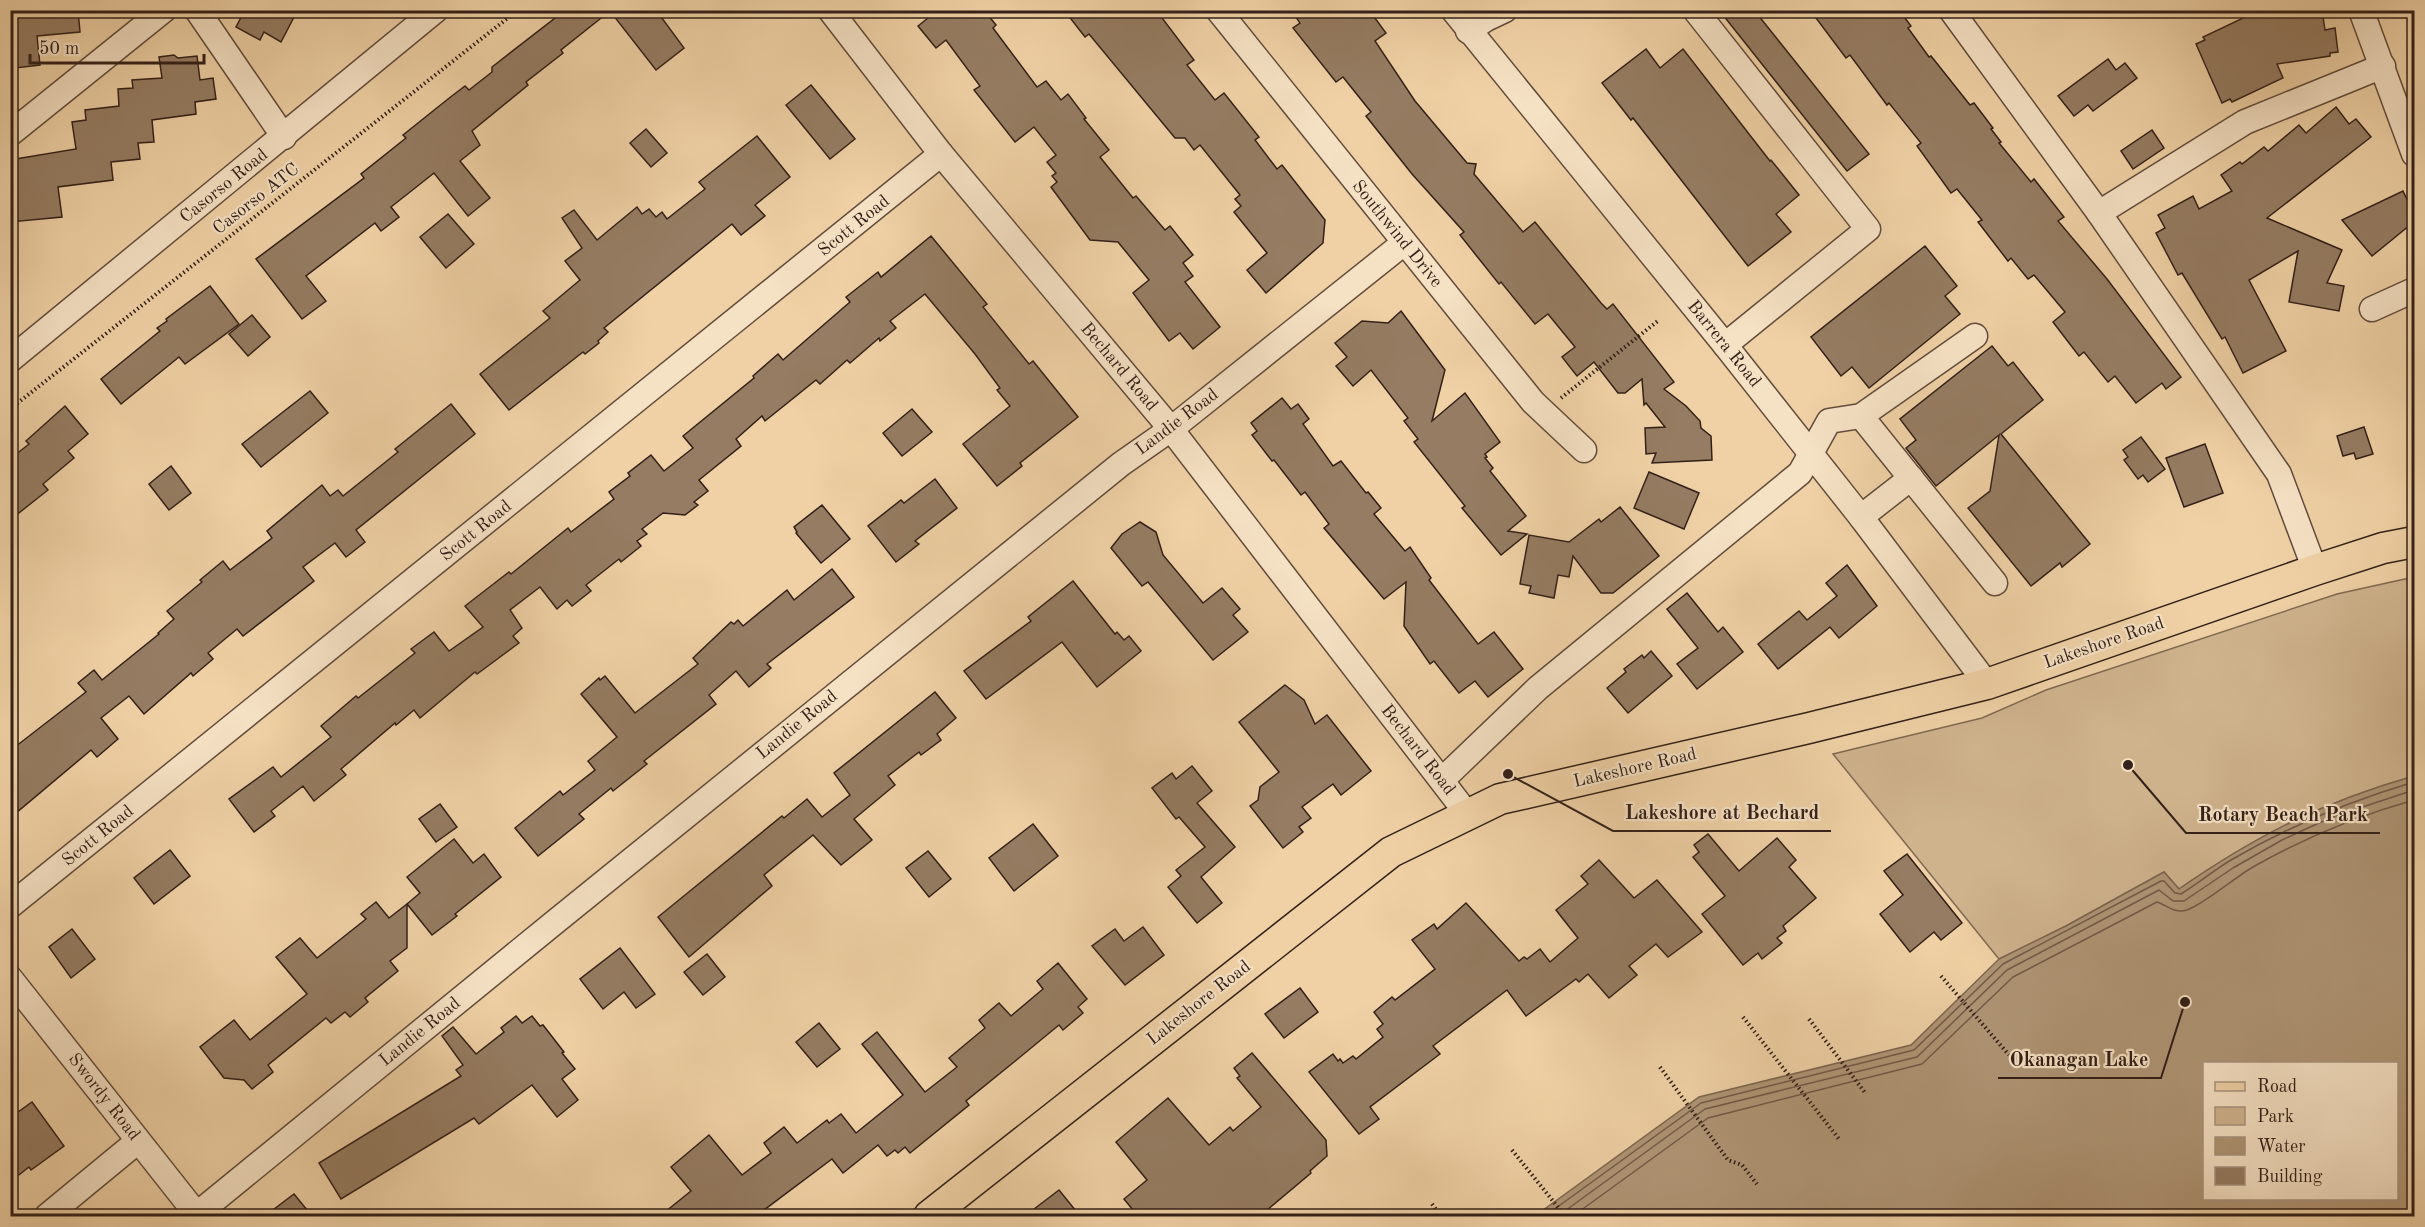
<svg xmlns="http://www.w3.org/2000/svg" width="2425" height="1227" viewBox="0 0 2425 1227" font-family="'Old Standard TT',serif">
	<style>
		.green { fill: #cfb38d; stroke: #816a53; stroke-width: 1.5 }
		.water { fill: #af9575; stroke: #7d6650; stroke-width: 1.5; fill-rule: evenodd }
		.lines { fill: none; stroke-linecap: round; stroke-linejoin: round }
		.shore { stroke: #715a47; stroke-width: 1.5 }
		.building { fill: #957c62; stroke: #332019; stroke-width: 1.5 }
		.minor-casing { stroke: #624c3c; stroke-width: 27 }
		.major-casing { stroke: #332019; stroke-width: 33 }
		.path { stroke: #332019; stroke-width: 4; stroke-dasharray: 1.5 3; stroke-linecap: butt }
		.minor { stroke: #f5e1c4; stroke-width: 24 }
		.major { stroke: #efd1a5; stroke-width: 30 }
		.labels { text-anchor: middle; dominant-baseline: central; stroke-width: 4.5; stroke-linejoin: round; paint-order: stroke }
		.street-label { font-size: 18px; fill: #332019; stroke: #f5e1c4 }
		.leader { fill: none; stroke: #332019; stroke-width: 2 }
		.callout-dot { fill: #332019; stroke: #f5e1c4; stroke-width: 2 }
		.callout-label { font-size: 20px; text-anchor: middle; font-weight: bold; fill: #332019; stroke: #f5e1c4; stroke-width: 4.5; stroke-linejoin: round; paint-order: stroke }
	</style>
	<rect width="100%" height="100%" fill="#efd1a5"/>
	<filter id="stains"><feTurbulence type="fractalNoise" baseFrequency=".00333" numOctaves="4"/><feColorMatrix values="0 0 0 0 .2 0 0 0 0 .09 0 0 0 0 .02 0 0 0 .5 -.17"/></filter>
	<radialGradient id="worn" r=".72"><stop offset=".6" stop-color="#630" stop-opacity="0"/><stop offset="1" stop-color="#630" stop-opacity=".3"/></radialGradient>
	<path class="green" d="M2414,577V776C2323,802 2257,835 2179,889L2164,872L2066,926L1999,959L1833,754L1982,718L2046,690L2337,594Z"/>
	<path class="water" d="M2414,776V1216H1535L1699,1097L1911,1045L1999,959L2066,926L2164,872L2179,889C2257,835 2323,802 2414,776ZM2204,1064H2396V1198H2204Z"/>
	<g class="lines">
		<g class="shore">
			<path d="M1545,1216L1701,1103L1914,1050L2003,964L2161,881H2164L2175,893L2181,894C2199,883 2214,870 2231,860C2289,826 2350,801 2414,782"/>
			<polyline points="1558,1216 1705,1109 1917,1057 2007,970 2159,890 2173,901 2184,901 2233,868 2282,840 2332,817 2414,790"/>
			<path d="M1573,1216L1708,1118L1922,1064L2013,977L2157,902C2167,905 2174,914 2187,910C2204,904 2234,878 2253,867C2304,838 2357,816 2414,800"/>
		</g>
	</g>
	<g class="building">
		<polygon points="10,10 78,10 80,32 37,36 40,65 15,68 10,33"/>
		<polygon points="245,10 281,10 294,17 281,42 264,32 260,40 236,27"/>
		<polygon points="549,10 656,10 684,48 656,70 610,11 561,50 563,53 526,82 528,85 472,131 480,145 460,161 490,198 468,216 434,173 391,207 399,217 381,231 375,223 306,276 326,301 302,319 256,259 364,178 361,174 406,138 403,135 448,99 465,86 469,90 492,72 492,67 555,18"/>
		<polygon points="938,10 984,10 996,25 993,28 1037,87 1046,81 1061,100 1068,94 1086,118 1084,119 1109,150 1100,157 1133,198 1136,196 1165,230 1170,226 1193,255 1183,263 1193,276 1185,282 1220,327 1193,349 1180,333 1169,341 1133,293 1149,280 1118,242 1090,240 1051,187 1057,182 1052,176 1056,173 1047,162 1056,155 1034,127 1015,142 974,90 980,86 946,40 936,48 918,26"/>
		<polygon points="1064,10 1156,10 1194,60 1187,65 1215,100 1224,93 1259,137 1255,140 1277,169 1282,165 1325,220 1323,243 1266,293 1247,270 1267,253 1234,212 1241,206 1235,199 1240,195 1200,145 1194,150 1185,138 1175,138 1089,34 1085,37"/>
		<polygon points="1291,10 1369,10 1386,33 1375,41 1415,101 1467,163 1476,164 1474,174 1523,232 1535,222 1601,303 1607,309 1613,304 1674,382 1664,389 1686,406 1700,421 1701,428 1711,436 1712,460 1652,463 1656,453 1646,454 1645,428 1665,427 1646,403 1644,405 1642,379 1625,393 1618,393 1594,362 1577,376 1562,357 1575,347 1548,314 1535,324 1501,282 1499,284 1460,235 1464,232 1412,174 1366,116 1371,112 1343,77 1336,82 1293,28 1300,23"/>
		<polygon points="1719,10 1754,10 1869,154 1847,171"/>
		<polygon points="1810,10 1899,10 1911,26 1908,28 1929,57 1931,56 1970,105 1974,103 1993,128 1991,129 2001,142 1999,143 2031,182 2034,179 2064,217 2058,221 2107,279 2181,377 2166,389 2162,383 2136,403 2115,376 2108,382 2084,352 2079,356 2053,322 2065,312 2034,275 2028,279 2011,258 2008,261 1978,222 1982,220 1957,189 1951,193 1917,146 1921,143 1889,103 1887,105 1850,55 1846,58"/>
		<polygon points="2260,10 2322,10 2325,30 2335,28 2338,52 2330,53 2330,56 2277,64 2283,78 2232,102 2230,99 2222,103 2196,44 2205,40 2203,37"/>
		<polygon points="1646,49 1660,68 1683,49 1770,161 1771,160 1799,195 1776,214 1791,232 1748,266 1633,118 1631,120 1602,83"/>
		<polygon points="174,55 178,58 197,56 200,80 213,78 216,99 195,102 196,114 152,120 154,142 138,143 140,159 111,162 113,180 58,187 62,217 10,222 10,160 76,149 72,122 86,120 85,110 119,106 118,89 133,88 132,80 162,78 159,57"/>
		<polygon points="2108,59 2116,70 2125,63 2137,78 2093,111 2088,105 2074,116 2058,96"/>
		<polygon points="811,85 855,139 830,159 786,105"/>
		<polygon points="2336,107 2349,124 2356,119 2371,137 2267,218 2342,250 2327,283 2344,286 2339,311 2289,302 2298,251 2249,280 2286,351 2243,373 2225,337 2222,339 2182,273 2178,275 2156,233 2165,228 2158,215 2193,196 2199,209 2232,191 2221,175 2240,162 2242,164 2264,147 2268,151 2299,125 2306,133"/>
		<polygon points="646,129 667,153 651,167 630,143"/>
		<polygon points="2152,130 2164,148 2133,169 2121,151"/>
		<polygon points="757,136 790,177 755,205 765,216 741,235 732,224 604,328 608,332 598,341 599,343 585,354 583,352 509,410 480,374 550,318 543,311 580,280 565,261 582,248 562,218 574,210 597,240 637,207 642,214 649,209 656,217 662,212 667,219 705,189 699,182"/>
		<polygon points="2403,191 2415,216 2415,221 2372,256 2342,220"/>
		<polygon points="448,214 474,244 446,268 420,237"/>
		<polygon points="931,236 987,304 983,307 1029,364 1033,361 1078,417 1020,463 1022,466 997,486 963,444 1010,406 997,390 1000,388 975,354 925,294 890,321 896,328 880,341 879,338 850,363 847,360 820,384 816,380 765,421 762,416 736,439 741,446 699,480 708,491 694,502 698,505 685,515 663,513 642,529 647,534 637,541 641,546 621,562 619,559 586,585 591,591 572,606 567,600 557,609 540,587 510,610 522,628 513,636 519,643 477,674 475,672 420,718 414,710 396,725 395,723 341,769 346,775 314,801 303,786 271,811 275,816 254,832 229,799 273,767 281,777 331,737 321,726 356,696 358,698 415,653 411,649 434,632 449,651 483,627 465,606 509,572 511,574 568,528 571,532 614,499 609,492 630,476 628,473 651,455 664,471 693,448 683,436 754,378 753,376 778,354 783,360 850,302 846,297 878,272 881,277"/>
		<polygon points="1925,246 1957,286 1945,296 1960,314 1869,388 1852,367 1841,376 1811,337"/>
		<polygon points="210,286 239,324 185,364 179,357 121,404 101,379 160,331 157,328 167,321 166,319"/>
		<polygon points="1401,311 1445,370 1432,421 1465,393 1500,442 1485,454 1487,457 1485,458 1493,468 1490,471 1526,516 1508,531 1527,534 1501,555 1462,508 1465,506 1414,442 1418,439 1404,421 1408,418 1371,370 1353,386 1336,366 1347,357 1335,343 1362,321 1388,323"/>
		<polygon points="252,315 270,337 248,356 229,334"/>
		<polygon points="1992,346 2008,366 2013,362 2043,400 2001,434 2090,544 2062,567 2060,563 2031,586 1968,508 1990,491 1999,435 1936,486 1906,448 1916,440 1900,419"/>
		<polygon points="310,391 328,413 261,467 242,444"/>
		<polygon points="1282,398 1291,409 1298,404 1309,419 1303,424 1333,466 1341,461 1366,493 1368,492 1381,508 1374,514 1405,551 1410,547 1431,578 1429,580 1478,644 1494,632 1523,669 1488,697 1475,681 1459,693 1434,661 1430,664 1404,626 1406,582 1384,599 1324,528 1329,524 1305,492 1301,495 1274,460 1272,461 1252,435 1257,431 1251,423"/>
		<polygon points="451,404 475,434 356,530 365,542 346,557 335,543 303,567 314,581 243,636 237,629 208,653 213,659 193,676 191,673 144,714 129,696 101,718 118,739 97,757 91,750 10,818 11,750 86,692 78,683 94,670 102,680 159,634 158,633 174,619 167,611 202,582 200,580 223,561 230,570 272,538 267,531 322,485 330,496 338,490 343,496 398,452 395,449"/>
		<polygon points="65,406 88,434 68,451 74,458 43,484 48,490 10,520 10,459 29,444 26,441"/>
		<polygon points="912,409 932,432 902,456 883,433"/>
		<polygon points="2364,427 2373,454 2356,459 2354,453 2343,456 2337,436"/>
		<polygon points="2141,437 2165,469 2148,482 2143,475 2138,479 2124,460 2128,457 2123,450"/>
		<polygon points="2205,444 2223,493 2184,507 2166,458"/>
		<polygon points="171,466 191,493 169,510 149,484"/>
		<polygon points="1649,472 1699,493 1684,529 1634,508"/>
		<polygon points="935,479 957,508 915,541 919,544 896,562 868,526 901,500 904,503"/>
		<polygon points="822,505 850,539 821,563 796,533 797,532 794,527"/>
		<polygon points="1620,507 1659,556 1613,593 1601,593 1573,556 1569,577 1558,575 1554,598 1529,593 1531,586 1520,584 1529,535 1569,542 1599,519 1601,522"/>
		<polygon points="1140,522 1156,532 1163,555 1203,603 1222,588 1240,609 1233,615 1248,632 1213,660 1148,582 1142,586 1111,548 1122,534"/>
		<polygon points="1847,565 1877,606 1839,638 1830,627 1778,669 1758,644 1799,611 1807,620 1837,596 1826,583"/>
		<polygon points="832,569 854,597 767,664 771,668 749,687 736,671 709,695 716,704 644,761 647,764 613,791 611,788 579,814 584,819 538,856 515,828 560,791 563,795 595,770 588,761 617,737 581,694 599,678 600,680 605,676 635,713 698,664 693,658 731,622 734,624 738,620 743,626 787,590 794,600"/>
		<polygon points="1073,581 1115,634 1117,632 1124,640 1129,636 1141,651 1097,687 1062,642 986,699 964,671 1031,621 1028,617"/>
		<polygon points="1687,593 1718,632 1723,627 1743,652 1697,689 1677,664 1698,648 1667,609"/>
		<polygon points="1651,651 1672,676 1628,713 1607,688 1626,672 1624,669 1642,655 1644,658"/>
		<polygon points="1285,685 1304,700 1315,724 1327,715 1371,771 1341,795 1333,784 1302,807 1311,818 1299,827 1303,832 1283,848 1250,806 1258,800 1260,787 1279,772 1239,722"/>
		<polygon points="935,692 956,718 937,734 941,740 921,755 919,752 888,776 895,785 854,819 872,840 841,865 813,835 764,875 772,886 689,957 658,917 782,816 784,818 807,799 822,817 850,795 834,773"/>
		<polygon points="1192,766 1212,791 1197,803 1235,847 1201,877 1222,903 1197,923 1168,887 1181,876 1176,870 1205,847 1179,817 1176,819 1152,788 1172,773 1176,779"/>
		<polygon points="440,804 457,827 436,842 419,819"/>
		<polygon points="1033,824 1058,856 1014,891 989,858"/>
		<polygon points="1708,834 1739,871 1777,838 1796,860 1789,867 1816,898 1783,926 1786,931 1777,938 1782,943 1762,959 1758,953 1743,965 1702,914 1725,896 1693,857 1699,852 1694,845"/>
		<polygon points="454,839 473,863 484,854 501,877 455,914 457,916 432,935 407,904 420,893 407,877"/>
		<polygon points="170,850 190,876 154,904 134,878"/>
		<polygon points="928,851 951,879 929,897 906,868"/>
		<polygon points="1907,854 1962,923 1941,940 1934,932 1910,952 1880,914 1903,895 1884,871"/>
		<polygon points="1599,860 1634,898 1657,880 1702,932 1668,957 1656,944 1629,966 1637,975 1609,998 1588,974 1579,982 1576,979 1526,1016 1507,990 1433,1046 1440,1054 1370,1107 1379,1119 1359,1134 1309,1072 1333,1054 1338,1061 1340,1059 1343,1063 1353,1056 1356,1059 1383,1037 1377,1029 1383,1024 1374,1012 1392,997 1395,1000 1435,969 1412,940 1434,924 1437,929 1466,903 1519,961 1524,957 1527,959 1540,949 1550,962 1578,938 1556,910 1588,884 1581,876"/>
		<polygon points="376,902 389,918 407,904 407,948 390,961 398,971 365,998 368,1002 350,1017 345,1012 331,1023 326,1018 268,1065 273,1072 252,1089 244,1080 224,1078 200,1047 234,1020 250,1040 307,994 276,957 300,938 317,958 366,919 361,914"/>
		<polygon points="1143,927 1164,955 1125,985 1092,946 1115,929 1124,941"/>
		<polygon points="72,929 95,959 71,978 49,947"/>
		<polygon points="620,948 655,994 636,1008 624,992 603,1009 580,979"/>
		<polygon points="707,954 725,977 703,995 684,972"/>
		<polygon points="1058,963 1087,999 1078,1007 1083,1013 1063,1030 1059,1025 1014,1062 966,1101 969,1105 910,1153 905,1147 898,1153 895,1150 887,1156 878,1145 843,1173 832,1159 756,1216 660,1216 691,1191 671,1167 709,1135 742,1175 771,1153 764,1143 784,1127 797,1143 827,1120 829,1123 841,1114 856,1133 903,1095 862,1044 877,1032 925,1092 957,1067 949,1058 985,1028 979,1020 999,1003 1011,1016 1043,989 1037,981"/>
		<polygon points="1300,988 1318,1012 1284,1038 1265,1014"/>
		<polygon points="516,1016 522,1023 532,1016 540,1026 543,1025 564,1052 562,1053 575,1069 562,1079 578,1100 557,1117 532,1085 479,1124 474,1118 341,1199 319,1163 461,1076 456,1070 463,1065 442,1036 453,1027 476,1054 504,1032 501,1028"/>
		<polygon points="819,1023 840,1049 817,1067 796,1042"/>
		<polygon points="1252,1053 1326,1140 1327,1156 1310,1171 1311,1173 1260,1216 1138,1216 1124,1199 1147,1180 1116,1142 1168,1098 1209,1145 1230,1127 1233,1131 1261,1107 1237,1078 1240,1076 1234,1068"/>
		<polygon points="32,1102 64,1146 31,1170 29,1167 10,1182 10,1118"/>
		<polygon points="1059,1190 1080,1216 1025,1216"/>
		<polygon points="294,1194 312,1216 265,1216"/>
	</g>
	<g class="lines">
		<g class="minor-casing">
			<g id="minor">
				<polyline points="197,10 284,137"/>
				<polyline points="830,10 941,154 1171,429 1468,815"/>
				<polyline points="1218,10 1533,402 1584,450"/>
				<polyline points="1453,10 1725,345 1861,517 1987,684"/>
				<polyline points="1695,10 1868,229 1725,345"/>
				<polyline points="1951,10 2099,213 2279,474 2315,570"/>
				<polyline points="2361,10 2414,154"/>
				<polyline points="1468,31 1486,19 1505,10"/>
				<polyline points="10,134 164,10"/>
				<polyline points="2099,213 2245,122 2383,66"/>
				<polyline points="2372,309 2414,290"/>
				<polyline points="10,360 436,10"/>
				<polyline points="1861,416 1995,583"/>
				<polyline points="1861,517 1911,478"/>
				<polyline points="1442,780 1538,688 1800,473 1829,421 1861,416 1975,336"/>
				<polyline points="10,906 941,154"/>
				<polyline points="10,978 198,1216"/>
				<polyline points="196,1215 555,922 1121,464 1171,429 1404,243"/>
				<polyline points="47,1216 138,1141"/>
			</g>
		</g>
		<g class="major-casing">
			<polyline id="major" points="929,1216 1391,852 1500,799 1809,728 1987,684 2315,570 2383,548 2414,542"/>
		</g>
		<g class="path">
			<polyline points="1561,398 1659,320"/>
			<polyline points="10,409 518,10"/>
			<polyline points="1941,976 2009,1055"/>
			<polyline points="1743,1017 1839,1139"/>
			<polyline points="1809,1019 1866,1094"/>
			<polyline points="1660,1067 1728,1160 1742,1165 1757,1184"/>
			<polyline points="1512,1150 1565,1216"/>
			<polyline points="1432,1204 1441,1216"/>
		</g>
		<use href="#minor" class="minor"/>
		<use href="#major" class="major"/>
	</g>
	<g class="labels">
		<g class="street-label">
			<text transform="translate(224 186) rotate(-39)">Casorso Road</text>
			<text transform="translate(256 199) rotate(-38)">Casorso ATC</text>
			<text transform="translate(854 226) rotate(-39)">Scott Road</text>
			<text transform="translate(1397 234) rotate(51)">Southwind Drive</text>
			<text transform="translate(1724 344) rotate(51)">Barrera Road</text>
			<text transform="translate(1119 367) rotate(50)">Bechard Road</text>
			<text transform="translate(1177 422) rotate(-37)">Landie Road</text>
			<text transform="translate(476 531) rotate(-39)">Scott Road</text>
			<text transform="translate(2104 643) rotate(-19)">Lakeshore Road</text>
			<text transform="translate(797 725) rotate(-39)">Landie Road</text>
			<text transform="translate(1418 750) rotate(52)">Bechard Road</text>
			<text transform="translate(1635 768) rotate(-13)">Lakeshore Road</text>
			<text transform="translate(98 836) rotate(-39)">Scott Road</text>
			<text transform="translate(1199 1003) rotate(-38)">Lakeshore Road</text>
			<text transform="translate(420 1032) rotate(-39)">Landie Road</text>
			<text transform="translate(104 1097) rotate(52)">Swordy Road</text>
		</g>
	</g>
	<path class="leader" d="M1508 774L1613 831H1831M2128 765L2186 833H2380M2185 1002L2161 1078H1998"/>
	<g class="callout-dot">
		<circle cx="1508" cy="774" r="6"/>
		<circle cx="2128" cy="765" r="6"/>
		<circle cx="2185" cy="1002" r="6"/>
	</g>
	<g class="callout-label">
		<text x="1722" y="819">Lakeshore at Bechard</text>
		<text x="2283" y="821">Rotary Beach Park</text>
		<text x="2079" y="1066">Okanagan Lake</text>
	</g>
	<rect width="2425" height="1227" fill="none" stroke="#efd1a5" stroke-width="36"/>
	<rect x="12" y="12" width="2401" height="1203" fill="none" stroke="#332019" stroke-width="3"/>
	<rect x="18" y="18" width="2389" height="1191" fill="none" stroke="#332019" stroke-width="1.5"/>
	<rect x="2203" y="1062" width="195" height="138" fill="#f5e1c4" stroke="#a79480" stroke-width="1.5"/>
	<rect x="2215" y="1082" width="30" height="9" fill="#efd1a5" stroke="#a79480" stroke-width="1.5"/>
	<text x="2257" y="1092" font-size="18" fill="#332019">Road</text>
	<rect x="2215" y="1107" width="30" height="18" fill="#cfb38d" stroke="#a79480" stroke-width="1.5"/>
	<text x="2257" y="1122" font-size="18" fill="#332019">Park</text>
	<rect x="2215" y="1137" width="30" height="18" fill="#af9575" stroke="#a79480" stroke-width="1.5"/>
	<text x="2257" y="1152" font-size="18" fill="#332019">Water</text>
	<rect x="2215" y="1167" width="30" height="18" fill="#957c62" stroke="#a79480" stroke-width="1.5"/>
	<text x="2257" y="1182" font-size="18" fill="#332019">Building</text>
	<path d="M30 54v9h174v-9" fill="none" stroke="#332019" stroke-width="3"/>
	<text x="39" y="54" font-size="18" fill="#332019" stroke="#f5e1c4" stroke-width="4.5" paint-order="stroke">50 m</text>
	<rect width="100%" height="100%" filter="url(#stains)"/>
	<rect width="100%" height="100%" fill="url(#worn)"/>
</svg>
